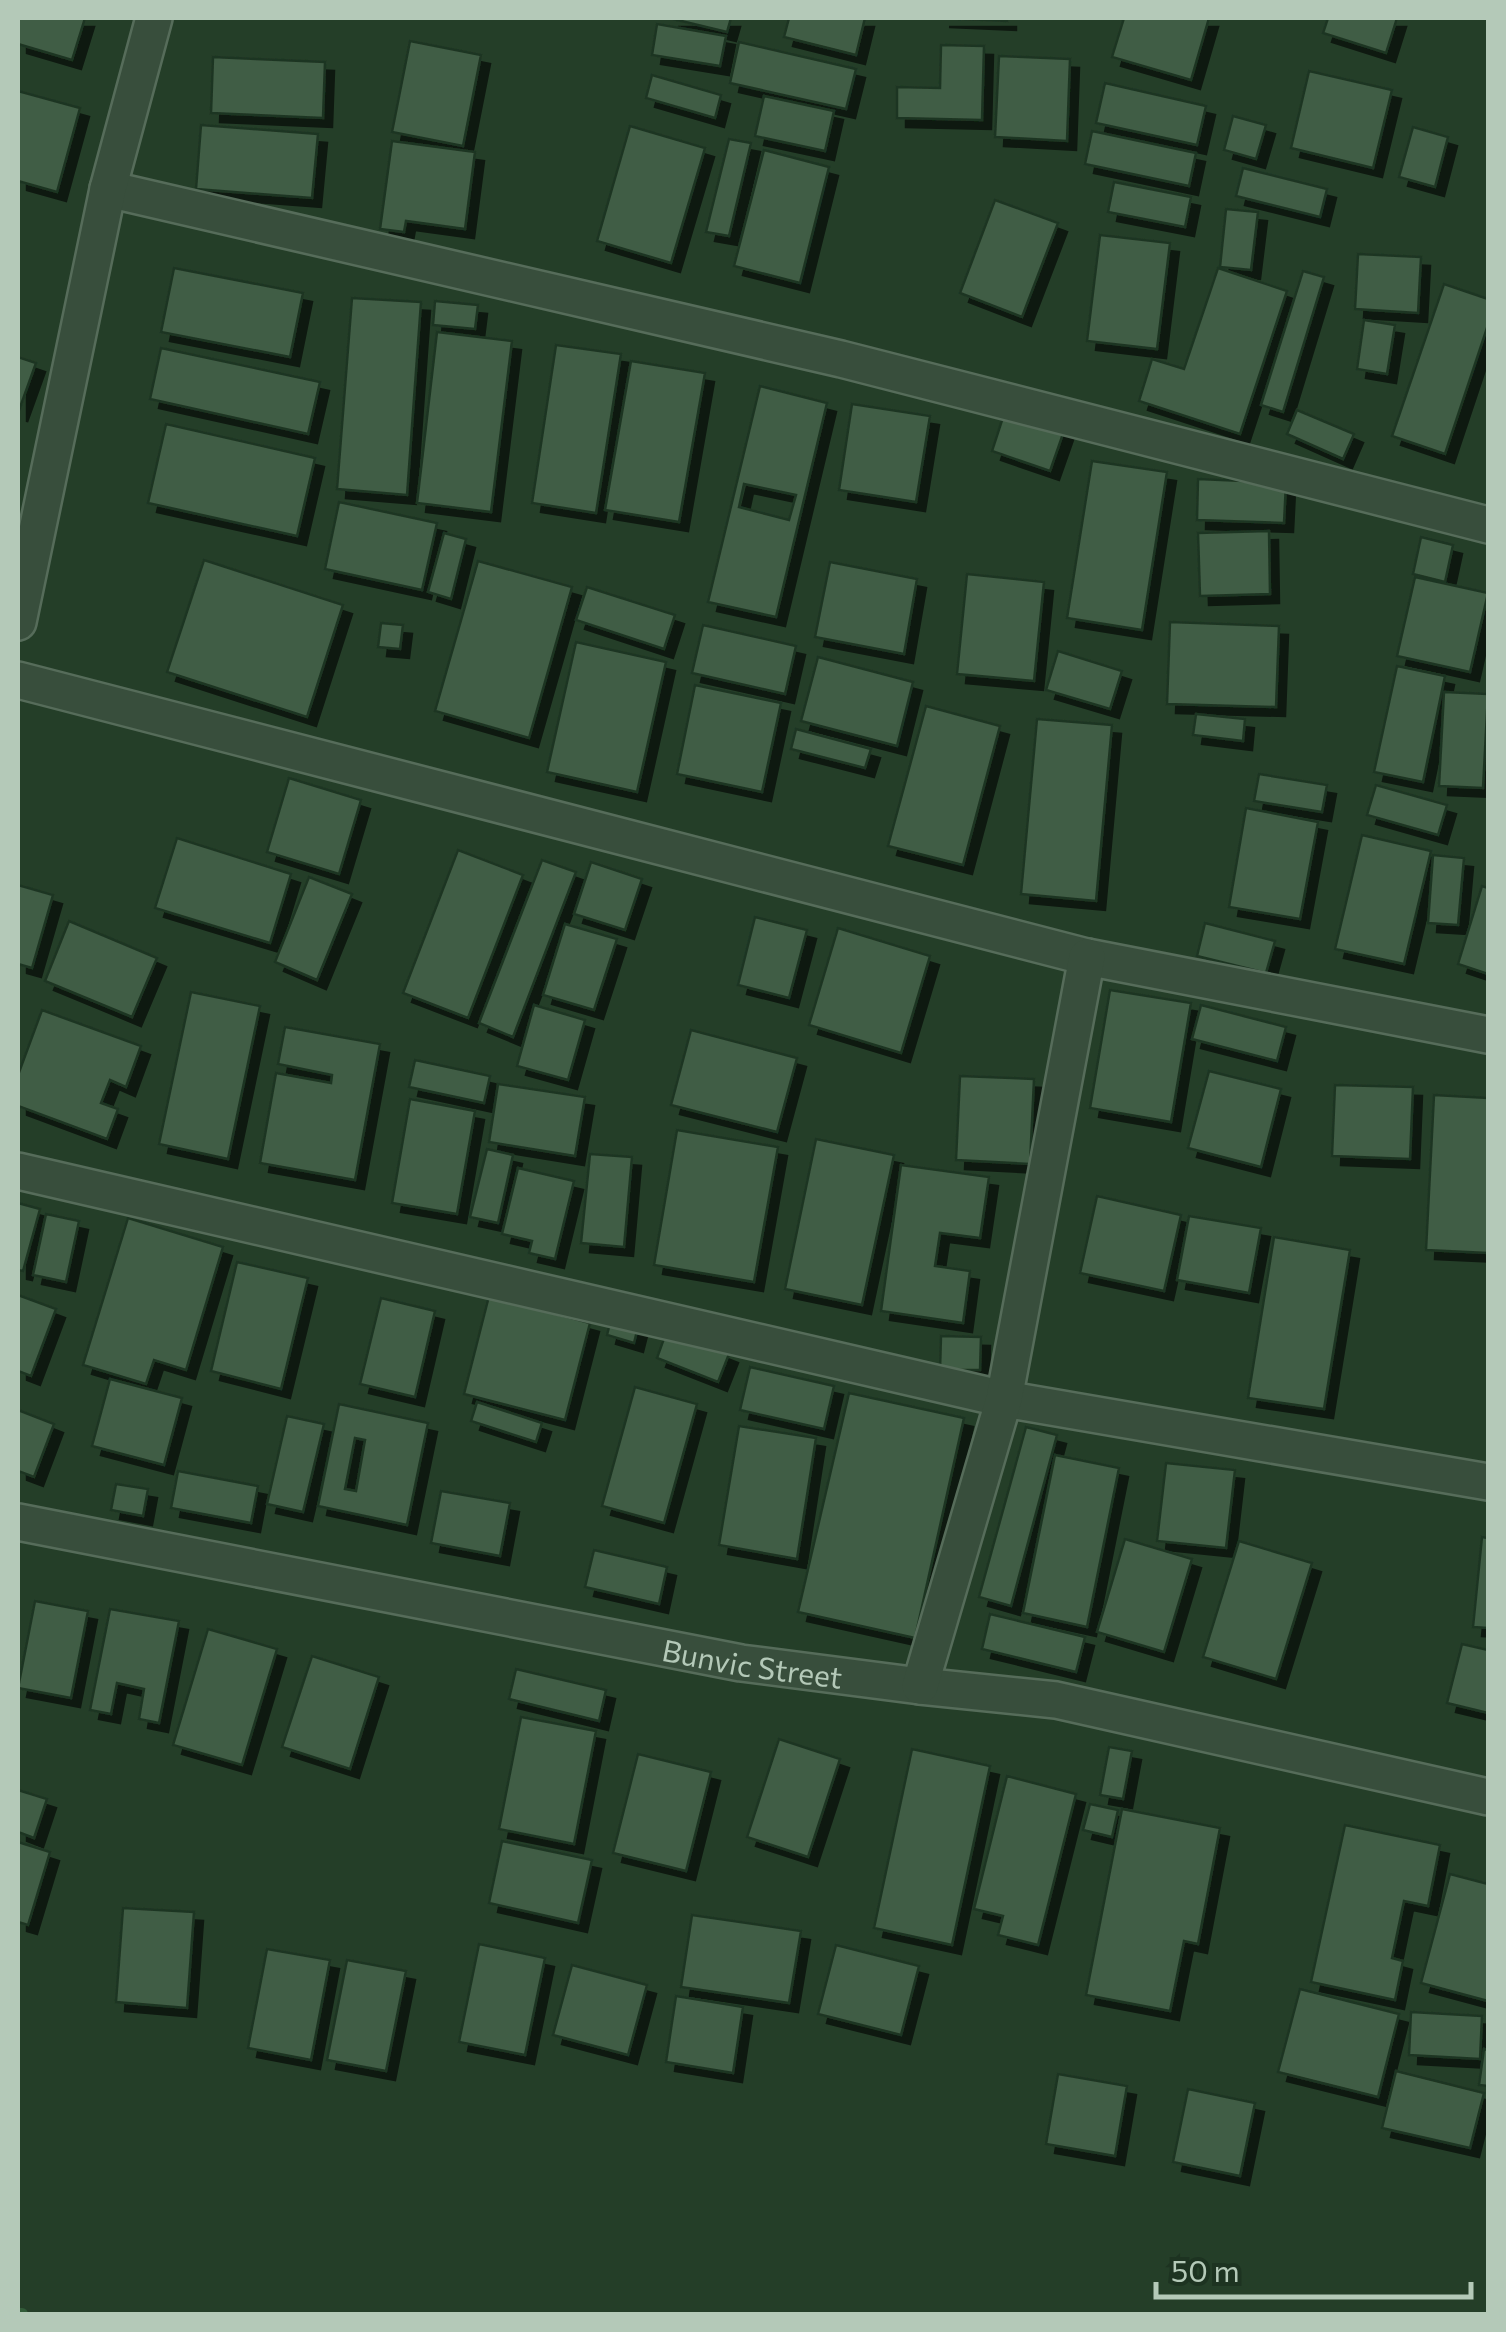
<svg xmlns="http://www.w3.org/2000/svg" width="1506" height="2332" viewBox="0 0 1506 2332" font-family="Commissioner,sans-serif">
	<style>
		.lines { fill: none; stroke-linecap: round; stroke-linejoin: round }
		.stream { stroke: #315b38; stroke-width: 12 }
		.building { fill: #405d45; stroke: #1f3523; stroke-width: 2.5; fill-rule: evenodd; filter: url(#shadow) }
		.minor-casing { stroke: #566c5a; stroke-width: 40 }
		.minor { stroke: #384e3c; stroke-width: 35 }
		.labels { text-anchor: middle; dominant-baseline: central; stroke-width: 9; stroke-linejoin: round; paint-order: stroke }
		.street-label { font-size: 30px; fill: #b4c9b8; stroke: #1d3321 }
	</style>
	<defs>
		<filter id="shadow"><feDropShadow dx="9" dy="9" stdDeviation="0" flood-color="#0009"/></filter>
	</defs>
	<rect width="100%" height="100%" fill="#243e28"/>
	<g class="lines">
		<polyline class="stream" points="18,2314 22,2314"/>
	</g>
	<g class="building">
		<polygon points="18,18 85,18 72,60 18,44"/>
		<polygon points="669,18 731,18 727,32"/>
		<polygon points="789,18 865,18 856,55 784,37"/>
		<polygon points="940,18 1007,18 1007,21"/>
		<polygon points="1124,18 1209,18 1191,80 1112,57"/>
		<polygon points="1328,18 1397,18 1386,53 1323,33"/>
		<polygon points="657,24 726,36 720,66 652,55"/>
		<polygon points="410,41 481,55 463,146 392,132"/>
		<polygon points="739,42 856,69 846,109 730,83"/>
		<polygon points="941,45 984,46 982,120 897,118 897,87 940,88"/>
		<polygon points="999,56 1070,59 1067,141 995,137"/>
		<polygon points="213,57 325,62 323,118 211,113"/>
		<polygon points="1309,71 1392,90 1373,168 1291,148"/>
		<polygon points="652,75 721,95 715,118 646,98"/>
		<polygon points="1105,83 1206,106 1197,145 1096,123"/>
		<polygon points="18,91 80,108 57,192 18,181"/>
		<polygon points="764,96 834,111 825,151 755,136"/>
		<polygon points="1233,116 1266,125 1256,159 1224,150"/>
		<polygon points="201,125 318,134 312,198 196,189"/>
		<polygon points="630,126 705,148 671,263 597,241"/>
		<polygon points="1413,127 1448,137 1435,187 1399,177"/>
		<polygon points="1092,131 1196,153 1189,186 1085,164"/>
		<polygon points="729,139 751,143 729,236 706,232"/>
		<polygon points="392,141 475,152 465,229 406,221 404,232 380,229"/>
		<polygon points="764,150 829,167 800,283 734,266"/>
		<polygon points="1243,168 1327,189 1320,217 1236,196"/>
		<polygon points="1114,182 1191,197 1185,227 1108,212"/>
		<polygon points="995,200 1058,223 1022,317 960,293"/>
		<polygon points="1226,209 1258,212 1251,270 1220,267"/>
		<polygon points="1100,235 1170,243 1157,349 1087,341"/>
		<polygon points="1358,254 1421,257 1418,313 1355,309"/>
		<polygon points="174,268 303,293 290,357 161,332"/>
		<polygon points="1218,268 1287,291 1240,434 1139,401 1152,359 1184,369"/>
		<polygon points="1303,271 1324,277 1283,412 1261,405"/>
		<polygon points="1444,284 1488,299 1488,325 1445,454 1392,436"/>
		<polygon points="352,298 421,302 407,495 337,489"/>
		<polygon points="435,301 478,305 475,329 433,325"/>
		<polygon points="1364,320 1395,325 1387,374 1357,369"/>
		<polygon points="437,332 512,341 491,512 417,503"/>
		<polygon points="556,345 621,354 596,513 532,503"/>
		<polygon points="161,348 320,382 308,434 150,399"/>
		<polygon points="18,357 36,363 18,413"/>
		<polygon points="631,361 705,373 679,522 605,510"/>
		<path d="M760,386L827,403L776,617L708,602ZM744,484L796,495L789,520L739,507Z"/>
		<polygon points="852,404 930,416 916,502 839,490"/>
		<polygon points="1297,410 1354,434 1343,459 1287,434"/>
		<polygon points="1005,411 1064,431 1050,471 992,451"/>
		<polygon points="166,424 315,458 297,536 148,503"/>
		<polygon points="1092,461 1167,472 1142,630 1067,618"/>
		<polygon points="1198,479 1286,483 1284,523 1197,520"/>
		<polygon points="339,502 437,523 422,590 325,569"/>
		<polygon points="1269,531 1270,594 1200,596 1198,533"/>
		<polygon points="444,533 466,539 451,599 428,592"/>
		<polygon points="1421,537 1453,545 1445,582 1413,574"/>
		<polygon points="204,560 343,605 307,717 167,672"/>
		<polygon points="478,561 572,587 529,738 435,711"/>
		<polygon points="830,562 917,579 904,654 815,637"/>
		<polygon points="967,574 1044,582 1034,681 957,674"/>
		<polygon points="1415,577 1488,593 1470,672 1397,656"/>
		<polygon points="587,587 675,615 664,649 576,620"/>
		<polygon points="1170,622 1279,626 1276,707 1167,704"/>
		<polygon points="381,623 403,625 400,649 378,647"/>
		<polygon points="703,625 796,646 785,694 692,673"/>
		<polygon points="576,642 666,662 637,792 547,772"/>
		<polygon points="1058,651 1122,671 1110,709 1046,690"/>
		<polygon points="818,657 913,682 897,746 801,721"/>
		<polygon points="1397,666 1445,676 1423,782 1374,772"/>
		<polygon points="695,685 781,703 762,792 677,774"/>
		<polygon points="1444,692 1488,694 1483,788 1439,786"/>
		<polygon points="926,706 1000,726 963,865 888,846"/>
		<polygon points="1196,714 1245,719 1243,741 1193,735"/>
		<polygon points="1037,719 1112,725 1096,901 1021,894"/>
		<polygon points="796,729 871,749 865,768 791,749"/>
		<polygon points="1259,774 1327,785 1322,812 1254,801"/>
		<polygon points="289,778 361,800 339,874 267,852"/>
		<polygon points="1376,785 1447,805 1438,835 1367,815"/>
		<polygon points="1246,808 1318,822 1300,919 1229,907"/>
		<polygon points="1362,835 1431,851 1404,964 1335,949"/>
		<polygon points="177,838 291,874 270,943 155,908"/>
		<polygon points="458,850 523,875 468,1018 403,993"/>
		<polygon points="1433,855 1464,858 1458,925 1428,923"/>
		<polygon points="542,860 576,872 513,1037 479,1023"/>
		<polygon points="591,862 642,879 625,930 574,914"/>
		<polygon points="309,877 352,894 317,980 275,962"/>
		<polygon points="18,885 53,895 32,968 18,964"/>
		<polygon points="1482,886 1488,888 1488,974 1458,964"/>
		<polygon points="755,917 807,930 789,998 738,985"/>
		<polygon points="69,921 157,958 132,1017 45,981"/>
		<polygon points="1205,923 1275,941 1266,973 1197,956"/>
		<polygon points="565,924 617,939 594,1010 543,995"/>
		<polygon points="838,928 930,956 901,1053 809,1025"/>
		<polygon points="1110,990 1191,1003 1171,1122 1090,1108"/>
		<polygon points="191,992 260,1006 228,1159 159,1144"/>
		<polygon points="534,1005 585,1020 568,1080 517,1066"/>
		<polygon points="1201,1005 1286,1027 1277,1061 1192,1039"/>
		<polygon points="42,1010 141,1046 126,1087 110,1080 101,1103 118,1109 107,1139 18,1106 18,1075"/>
		<polygon points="285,1027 380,1044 355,1180 260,1163 276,1073 331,1083 332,1075 278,1064"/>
		<polygon points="691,1030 797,1058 777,1132 671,1105"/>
		<polygon points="415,1060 490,1076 484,1103 409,1087"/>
		<polygon points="1209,1071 1281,1089 1261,1167 1188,1148"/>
		<polygon points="960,1076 1034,1079 1030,1164 956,1160"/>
		<polygon points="498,1084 585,1097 575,1156 489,1142"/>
		<polygon points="1335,1085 1413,1087 1410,1159 1332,1156"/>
		<polygon points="1434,1095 1488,1098 1488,1253 1426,1250"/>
		<polygon points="410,1099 475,1111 457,1214 392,1203"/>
		<polygon points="677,1130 778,1147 754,1282 654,1265"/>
		<polygon points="816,1139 894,1155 862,1305 785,1289"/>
		<polygon points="487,1149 513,1155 498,1223 470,1217"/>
		<polygon points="590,1154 632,1157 624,1247 581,1243"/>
		<polygon points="901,1165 989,1177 980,1238 940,1233 935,1266 970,1271 963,1323 881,1311"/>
		<polygon points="518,1168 574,1181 555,1259 529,1253 532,1241 502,1234"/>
		<polygon points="1097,1196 1181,1215 1164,1291 1080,1273"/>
		<polygon points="18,1203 40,1209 23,1271 18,1270"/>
		<polygon points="46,1214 79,1221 66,1282 33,1275"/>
		<polygon points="1189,1216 1261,1228 1249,1293 1177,1280"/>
		<polygon points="128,1218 223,1247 186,1370 154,1360 146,1384 83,1365"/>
		<polygon points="1274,1237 1350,1250 1324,1409 1248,1398"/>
		<polygon points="237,1262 308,1278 281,1389 211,1371"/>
		<polygon points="18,1295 56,1309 31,1376 18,1371"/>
		<polygon points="489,1296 590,1323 565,1420 464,1394"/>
		<polygon points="381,1298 435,1311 415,1397 360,1384"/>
		<polygon points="612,1315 639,1323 634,1343 607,1335"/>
		<polygon points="667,1330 729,1354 718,1382 657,1358"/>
		<polygon points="941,1336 981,1337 980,1370 940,1370"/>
		<polygon points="750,1367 834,1386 824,1429 740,1410"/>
		<polygon points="110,1379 182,1398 164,1465 92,1446"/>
		<polygon points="635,1387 697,1404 664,1523 602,1506"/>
		<polygon points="849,1393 964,1418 915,1638 798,1612"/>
		<polygon points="477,1402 542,1423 536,1442 471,1421"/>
		<path d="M339,1404L428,1423L407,1525L318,1506ZM355,1438L365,1440L356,1491L345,1489Z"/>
		<polygon points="18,1410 54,1424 34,1477 18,1471"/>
		<polygon points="287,1416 324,1424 303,1512 267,1504"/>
		<polygon points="739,1426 816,1438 797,1559 719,1545"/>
		<polygon points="1026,1427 1057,1435 1011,1606 979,1597"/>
		<polygon points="1055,1455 1119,1468 1087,1627 1023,1613"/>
		<polygon points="1166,1463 1235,1470 1226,1548 1157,1541"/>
		<polygon points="178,1471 258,1486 251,1523 171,1508"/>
		<polygon points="116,1484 148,1489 143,1516 111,1510"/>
		<polygon points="441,1491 510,1503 500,1556 431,1543"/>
		<polygon points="1482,1537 1488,1538 1488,1628 1473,1627"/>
		<polygon points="1125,1539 1192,1559 1164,1652 1097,1632"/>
		<polygon points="1239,1541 1312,1563 1276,1679 1203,1657"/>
		<polygon points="594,1550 667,1567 659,1604 585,1587"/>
		<polygon points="35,1601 88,1611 71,1698 18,1688"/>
		<polygon points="110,1609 179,1621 159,1723 139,1719 144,1689 117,1683 111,1714 90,1710"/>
		<polygon points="990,1614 1085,1637 1076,1672 982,1649"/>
		<polygon points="208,1629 277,1649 242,1765 173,1745"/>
		<polygon points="1462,1644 1488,1650 1488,1713 1447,1703"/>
		<polygon points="312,1656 379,1677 350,1769 282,1747"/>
		<polygon points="516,1669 606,1690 599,1721 509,1699"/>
		<polygon points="521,1717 596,1731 574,1844 499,1829"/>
		<polygon points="779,1739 840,1759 808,1857 747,1837"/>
		<polygon points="1109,1747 1132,1751 1123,1799 1100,1795"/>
		<polygon points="912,1749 990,1766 952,1945 874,1928"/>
		<polygon points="638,1754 711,1772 686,1871 613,1853"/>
		<polygon points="1007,1776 1076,1794 1038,1945 998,1935 1003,1916 974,1909"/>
		<polygon points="18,1790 47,1799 34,1838 18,1832"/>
		<polygon points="1090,1804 1118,1810 1112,1837 1083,1830"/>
		<polygon points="1122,1809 1220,1828 1198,1944 1184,1941 1170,2011 1086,1995"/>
		<polygon points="1345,1825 1440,1845 1428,1906 1404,1901 1392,1958 1403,1961 1395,2000 1311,1982"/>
		<polygon points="502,1841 592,1860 578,1923 489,1903"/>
		<polygon points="18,1842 50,1852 28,1925 18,1922"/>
		<polygon points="1450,1874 1488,1884 1488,2001 1421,1983"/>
		<polygon points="123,1908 194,1912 187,2008 116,2002"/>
		<polygon points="692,1915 801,1931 789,2003 681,1987"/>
		<polygon points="479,1944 545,1958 525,2055 459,2042"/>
		<polygon points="836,1945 919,1966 901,2035 818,2014"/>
		<polygon points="267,1949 330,1960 311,2060 248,2048"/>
		<polygon points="347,1960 406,1971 386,2071 327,2060"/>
		<polygon points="572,1965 647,1985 628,2055 553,2035"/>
		<polygon points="1300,1989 1399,2014 1378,2097 1278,2072"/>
		<polygon points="676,1996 743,2007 733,2073 666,2062"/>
		<polygon points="1411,2012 1482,2016 1480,2059 1409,2055"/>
		<polygon points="1484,2049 1488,2050 1488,2086 1479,2085"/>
		<polygon points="1396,2071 1484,2093 1470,2148 1382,2128"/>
		<polygon points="1058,2074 1127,2086 1115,2156 1046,2144"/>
		<polygon points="1188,2089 1255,2103 1240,2176 1173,2162"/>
	</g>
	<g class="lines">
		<g class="minor-casing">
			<g id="minor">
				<polyline points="108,189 841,359 1488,525"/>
				<polyline points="18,622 108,189 154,18"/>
				<polyline points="18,680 1087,957 1488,1035"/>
				<polyline points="18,1171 1004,1399 1488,1482"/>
				<path id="s1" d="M18,1522L741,1663L920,1686L1056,1700L1488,1797"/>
				<polyline points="920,1686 1004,1399 1087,957"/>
			</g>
		</g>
		<use href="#minor" class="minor"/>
	</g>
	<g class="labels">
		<g class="street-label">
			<text stroke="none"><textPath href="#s1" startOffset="748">Bunvic Street</textPath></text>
		</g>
	</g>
	<rect width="1506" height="2332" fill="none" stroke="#b4c9b8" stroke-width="40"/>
	<path d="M1156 2282v15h315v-15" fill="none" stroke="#b4c9b8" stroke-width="5"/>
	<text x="1171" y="2282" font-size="30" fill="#b4c9b8" stroke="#1d3321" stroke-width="8" paint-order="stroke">50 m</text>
</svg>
